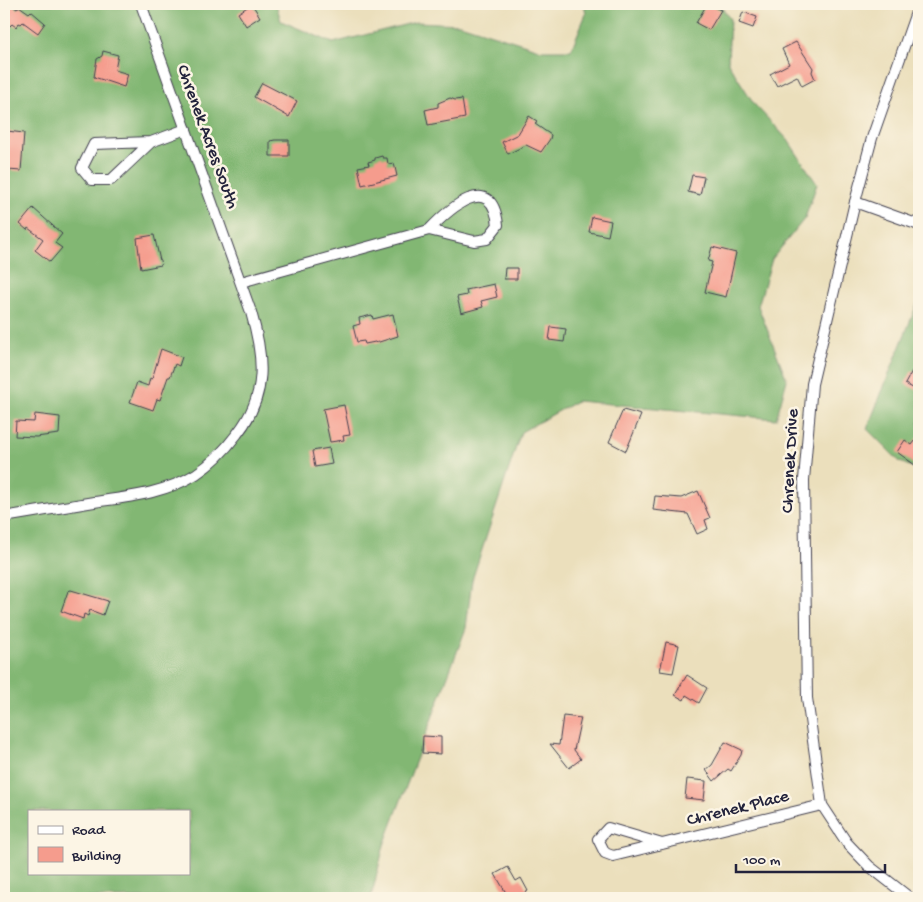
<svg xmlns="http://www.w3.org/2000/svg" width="923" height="902" viewBox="0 0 923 902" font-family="'Gochi Hand',sans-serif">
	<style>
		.forest { fill: #82b773; stroke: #526c57; fill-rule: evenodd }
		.building { fill: #f59c8d }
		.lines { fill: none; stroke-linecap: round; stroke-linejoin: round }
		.minor-casing { stroke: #403e4e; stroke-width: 12 }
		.minor { stroke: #fff; stroke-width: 10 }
		.labels { text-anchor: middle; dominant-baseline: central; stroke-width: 5; stroke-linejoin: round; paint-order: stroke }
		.street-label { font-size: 18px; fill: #22223b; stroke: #fcf5e5 }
	</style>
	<rect width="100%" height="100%" fill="#fcf5e5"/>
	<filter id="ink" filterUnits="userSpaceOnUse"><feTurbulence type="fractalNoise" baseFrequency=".02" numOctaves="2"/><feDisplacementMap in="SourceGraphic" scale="10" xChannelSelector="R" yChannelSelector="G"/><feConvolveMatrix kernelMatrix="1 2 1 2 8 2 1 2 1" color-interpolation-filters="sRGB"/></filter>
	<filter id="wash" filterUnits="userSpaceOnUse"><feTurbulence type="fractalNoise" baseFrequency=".0096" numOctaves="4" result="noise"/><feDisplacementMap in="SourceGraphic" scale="20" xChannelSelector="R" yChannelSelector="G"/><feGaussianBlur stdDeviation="1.12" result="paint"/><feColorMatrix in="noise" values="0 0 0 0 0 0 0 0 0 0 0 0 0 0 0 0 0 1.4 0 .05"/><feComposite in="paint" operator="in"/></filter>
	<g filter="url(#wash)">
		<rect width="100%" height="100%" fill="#ebdfbc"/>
		<g class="forest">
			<path d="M4,4H276L281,21L333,43L416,22L460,24L542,50H571L586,14L584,4H719L730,19L728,63L755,105L788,140L817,184L805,218L772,259L758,306L787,380L776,419L577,401L521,432L472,580L466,628L384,845L371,898H4ZM29,811H189V873H29Z"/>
			<polygon points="919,299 919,470 900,462 867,429"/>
		</g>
		<g id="blocks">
			<g class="building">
				<polygon points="4,4 10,4 17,9 19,6 29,13 31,11 45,23 38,33 23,22 21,24 19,23 16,27 12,24 10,26 4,21"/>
				<polygon points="252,4 260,17 246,26 238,13"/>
				<polygon points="707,4 721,10 709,30 696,23"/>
				<polygon points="743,12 757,17 753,28 739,23"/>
				<polygon points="796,42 813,68 812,72 815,79 802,86 797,76 777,86 770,74 789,64 782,49"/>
				<polygon points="103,51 118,55 115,70 128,74 124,87 94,77 97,59 102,56"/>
				<polygon points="262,83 297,101 289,117 254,97"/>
				<polygon points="450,98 455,100 462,99 465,118 428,125 425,110 438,107 438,103"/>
				<polygon points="529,116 537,121 535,124 551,135 550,139 541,152 526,145 508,154 502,142 518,134"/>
				<polygon points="7,131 24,133 21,171 8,170 9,156 4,155"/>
				<polygon points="275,140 289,140 289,156 270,156 270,141"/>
				<polygon points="382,156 383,158 387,158 388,164 394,163 397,176 362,185 358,167 369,165 368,162 375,160 375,158"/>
				<polygon points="692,175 704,177 700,195 688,192"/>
				<polygon points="33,208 62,234 55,243 62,248 50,262 35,250 43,239 28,228 27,230 20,224"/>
				<polygon points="592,217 611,221 608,236 589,232"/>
				<polygon points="154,235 161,265 141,269 137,238"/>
				<polygon points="712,247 736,253 726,297 705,292 712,262 708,261"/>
				<polygon points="505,268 517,268 517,279 504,279"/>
				<polygon points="494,284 497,297 481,301 483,307 461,313 457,297 467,295 466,290"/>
				<polygon points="393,314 398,336 376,343 375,342 365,344 364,341 357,342 353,326 360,324 359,318 372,315 373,319"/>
				<polygon points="551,327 566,329 564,342 549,340"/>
				<polygon points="161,349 182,357 179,366 175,364 170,377 168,377 160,400 157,399 153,410 130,402 137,382 148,386 150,378 152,379"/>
				<polygon points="912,371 919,374 919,391 905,384"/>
				<polygon points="344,405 350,435 343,436 344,440 330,442 323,409"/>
				<polygon points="623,410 641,415 626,451 609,442"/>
				<polygon points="35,414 60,417 59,434 36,437 15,436 16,421 34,422"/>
				<polygon points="919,436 919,468 897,452 905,440 912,445"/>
				<polygon points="329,448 332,464 315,467 312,451"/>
				<polygon points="698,491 710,518 705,520 708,529 697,534 688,514 653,510 655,496 681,498"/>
				<polygon points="71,590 108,601 103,615 90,610 88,616 84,614 83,619 61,611 68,591"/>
				<polygon points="666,642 679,645 673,673 660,671"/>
				<polygon points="687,675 707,688 699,703 686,695 684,700 675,695"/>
				<polygon points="563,716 581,718 574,750 581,759 569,768 550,744 559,745"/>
				<polygon points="423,736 441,737 441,754 422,753"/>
				<polygon points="725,742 742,750 741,755 731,771 728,769 714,781 706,770 712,765"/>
				<polygon points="687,779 706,781 704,800 685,798"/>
				<polygon points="508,867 516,881 521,878 528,891 516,898 509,898 495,874"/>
			</g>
		</g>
	</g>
	<g filter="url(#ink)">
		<use href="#blocks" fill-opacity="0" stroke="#403e4e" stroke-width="1"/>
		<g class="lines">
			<g class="minor-casing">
				<g id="minor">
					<polyline points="151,142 111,180 92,180 82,168 94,144 151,142 186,129"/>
					<polyline points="855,202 919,225"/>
					<path d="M241,282L429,230L474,241L487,239L498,225C492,169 448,210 429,230"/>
					<path d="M4,517C34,512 64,507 94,502C129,497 166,493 196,474C213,463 225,450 237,434C268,395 264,357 251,312L141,4"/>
					<polyline points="662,844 608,828 598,839 605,853 613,856 822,805"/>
					<polyline points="910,898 869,866 847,843 822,805 807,698 804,480 812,384 855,202 872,138 919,4"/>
				</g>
			</g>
			<use href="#minor" class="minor"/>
		</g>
	</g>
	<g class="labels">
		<g class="street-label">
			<text transform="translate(207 137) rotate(70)">Chrenek Acres South</text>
			<text transform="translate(791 461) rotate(-87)">Chrenek Drive</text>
			<text transform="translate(738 809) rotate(-14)">Chrenek Place</text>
		</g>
	</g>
	<rect width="923" height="902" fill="none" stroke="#fcf5e5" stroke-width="20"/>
	<rect x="28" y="810" width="162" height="65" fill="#fcf5e5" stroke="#a5a1a1"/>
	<rect x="38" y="826" width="25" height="8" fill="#ffffff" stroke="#a5a1a1"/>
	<text x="72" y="834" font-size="15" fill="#22223b">Road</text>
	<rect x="38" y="847" width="25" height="15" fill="#f59c8d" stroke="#a5a1a1"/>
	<text x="72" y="860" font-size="15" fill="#22223b">Building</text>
	<path d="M736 864v8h149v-8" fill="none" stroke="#22223b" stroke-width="2.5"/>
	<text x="743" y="864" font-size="15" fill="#22223b" stroke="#fcf5e5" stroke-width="4" paint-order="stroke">100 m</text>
</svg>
